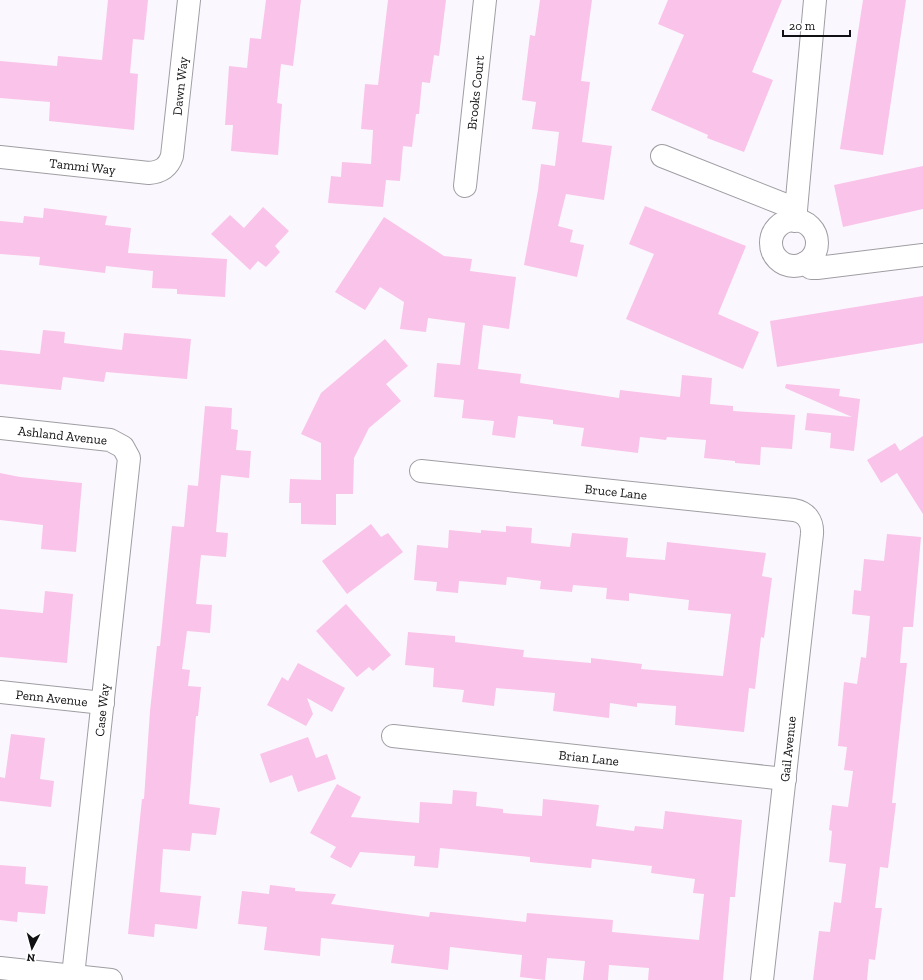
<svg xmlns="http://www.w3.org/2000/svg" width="923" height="980" viewBox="0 0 923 980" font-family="'Zilla Slab',serif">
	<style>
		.building { fill: #fac3e9 }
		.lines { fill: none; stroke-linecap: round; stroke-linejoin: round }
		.minor-casing { stroke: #9f9da2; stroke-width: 24 }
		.minor { stroke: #fff; stroke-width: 22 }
		.labels { text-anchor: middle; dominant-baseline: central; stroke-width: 4; stroke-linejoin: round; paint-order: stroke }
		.street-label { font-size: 13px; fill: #111012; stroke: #fff }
	</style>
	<rect width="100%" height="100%" fill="#faf8fe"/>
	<g class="building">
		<polygon points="108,0 148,0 144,40 133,39 130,73 138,74 134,130 49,121 50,102 0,98 0,61 57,66 58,56 102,60"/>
		<polygon points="266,0 301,0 293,66 281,64 277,103 282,104 278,155 231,151 233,125 225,125 229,66 247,68 250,38 261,39"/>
		<polygon points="388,0 446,0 439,56 434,55 430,83 422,82 419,114 416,114 412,147 403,146 400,181 386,180 383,207 328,203 331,176 341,177 342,162 371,164 373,130 361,129 365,84 378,85"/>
		<polygon points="540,0 592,0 581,81 590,82 582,142 612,146 604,200 566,194 558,226 573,230 570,242 584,245 577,277 524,265 538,190 541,164 555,166 559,132 532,129 536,102 522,100 530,35 535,36"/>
		<polygon points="668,0 782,0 752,72 773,80 744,152 707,138 708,135 651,110 684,35 658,24"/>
		<polygon points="863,0 906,0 883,155 840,149"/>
		<polygon points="923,166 923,209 843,227 834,185"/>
		<polygon points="645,206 746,246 718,314 759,332 743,369 626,319 654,254 629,244"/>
		<polygon points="263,207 289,231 275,246 280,252 266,267 258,261 250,270 211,234 230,215 244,228"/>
		<polygon points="44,208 107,216 105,225 131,228 128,253 227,259 225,297 177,294 177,289 152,288 153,271 106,266 105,273 39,265 40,257 0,254 0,221 23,223 24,216 43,218"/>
		<polygon points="384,217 444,256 472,259 470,271 516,277 509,329 483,325 478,369 521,374 520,383 619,398 620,390 680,397 682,375 712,378 710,404 733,406 733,411 795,415 792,449 761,447 760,465 735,463 735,461 704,458 706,440 667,437 666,440 640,437 638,453 581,446 584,428 553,424 553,420 518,416 515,438 492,435 494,421 462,418 464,400 434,397 437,363 460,365 465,323 428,318 426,332 400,329 404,302 380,287 365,310 335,292"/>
		<polygon points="923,296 923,343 777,367 770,321"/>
		<polygon points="43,330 65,332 64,343 122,350 124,333 191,339 187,379 106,372 104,382 63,377 61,390 0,384 0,350 40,354"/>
		<polygon points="385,339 408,366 386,384 401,401 369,428 354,458 353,494 336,494 336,525 301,524 301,503 289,503 290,479 321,480 321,443 301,434 321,393"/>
		<polygon points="786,384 840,389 839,396 860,399 854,451 830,448 831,433 805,430 807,413 852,417 785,388"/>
		<polygon points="205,406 232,408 231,429 238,430 236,450 251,451 249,478 221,475 216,532 228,533 226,557 201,555 196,604 212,605 210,633 187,631 182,669 190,670 188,686 201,687 198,716 196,716 189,804 220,808 216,835 192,833 190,851 163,849 160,892 201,896 197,929 155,924 154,937 128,934 142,799 144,799 150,711 157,646 160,646 172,526 184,527 188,485 198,486"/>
		<polygon points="923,436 923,514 897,473 881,483 867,460 895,443 900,451"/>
		<polygon points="0,473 20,477 82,483 76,552 41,549 43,525 0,520"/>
		<polygon points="371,524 381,537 388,533 403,552 347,594 322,561"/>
		<polygon points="506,526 532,528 531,543 570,547 572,533 628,538 626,557 665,560 667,542 766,553 762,576 772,578 764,638 761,637 755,689 749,688 744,732 675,725 676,706 637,703 637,707 610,703 609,718 553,711 555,693 496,688 494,706 462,702 464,690 433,687 434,668 405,665 408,632 455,636 455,642 524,650 523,657 591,663 591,658 642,664 641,669 723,676 731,614 688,610 689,600 629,593 629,601 606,599 607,588 573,585 572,592 540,589 541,581 507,577 506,585 459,581 458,593 436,591 437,582 414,580 417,545 448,548 449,530 481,533 481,530 506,532"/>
		<polygon points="887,534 921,537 913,627 903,627 900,663 907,663 892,803 896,803 888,868 880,867 875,908 882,908 875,960 869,959 867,980 813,980 819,931 830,932 834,902 841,903 846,864 829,862 832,831 829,830 832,805 848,807 853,771 844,770 847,747 838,746 844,682 857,684 861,657 866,658 870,616 852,614 854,590 861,591 864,559 884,561"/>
		<polygon points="45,591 73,594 67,663 0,657 0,609 43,613"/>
		<polygon points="346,604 391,655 373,671 369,667 357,677 316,631"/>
		<polygon points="298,663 345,688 332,712 307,698 313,714 306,726 267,705 282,677 288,681"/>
		<polygon points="11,734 45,738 40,779 54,781 51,807 0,801 0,777 5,778"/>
		<polygon points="308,737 316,758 327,754 336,779 298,792 292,775 270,783 260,754"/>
		<polygon points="337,784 361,797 351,817 419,823 420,802 452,804 453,790 477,792 476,806 503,809 503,813 542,816 543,799 599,805 596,826 634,831 635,826 663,829 665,811 742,820 735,897 730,897 723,980 648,980 649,968 609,965 608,980 583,980 585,961 547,958 545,980 520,977 522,955 450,947 448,970 433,968 391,963 394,945 321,938 320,956 264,950 267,927 238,924 242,891 269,894 270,885 295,888 295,891 336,894 331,904 429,917 430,912 432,912 526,922 527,913 613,920 612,932 699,940 704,894 693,893 695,879 651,873 652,866 592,859 591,868 530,862 530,857 440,848 438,868 414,866 415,856 360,852 351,868 330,857 336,847 310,833"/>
		<polygon points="0,865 26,867 25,884 48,886 45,914 18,912 17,922 0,920"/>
	</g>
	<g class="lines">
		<g class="minor-casing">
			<g id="minor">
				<polyline points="662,156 796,209"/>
				<path id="s1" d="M0,157L149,173C161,172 168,168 172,156L189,0"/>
				<path id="s2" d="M465,186L485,0"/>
				<circle cx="794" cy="243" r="23"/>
				<polyline points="795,221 815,0"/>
				<polyline points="805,263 811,268 817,268 923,255"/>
				<path id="s3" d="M0,428L110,440L123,447L129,458L73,976"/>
				<path id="s4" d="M421,471L794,510C806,512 813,521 812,534L762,980"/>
				<path id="s5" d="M0,692L103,703"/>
				<path id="s6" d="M393,736L785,779"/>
				<polyline points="0,968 111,980"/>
			</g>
		</g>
		<use href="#minor" class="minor"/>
	</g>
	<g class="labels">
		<g class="street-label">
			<text stroke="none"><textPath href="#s1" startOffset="251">Dawn Way</textPath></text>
			<text stroke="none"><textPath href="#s2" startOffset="94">Brooks Court</textPath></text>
			<text stroke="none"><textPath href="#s1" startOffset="83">Tammi Way</textPath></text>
			<text stroke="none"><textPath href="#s3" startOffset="63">Ashland Avenue</textPath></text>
			<text stroke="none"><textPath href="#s4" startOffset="196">Bruce Lane</textPath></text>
			<text stroke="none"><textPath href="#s5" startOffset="52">Penn Avenue</textPath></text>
			<text transform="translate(102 710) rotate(-84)">Case Way</text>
			<text transform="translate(788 749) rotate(-84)">Gail Avenue</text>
			<text stroke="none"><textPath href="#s6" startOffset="197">Brian Lane</textPath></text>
		</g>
	</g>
	<g transform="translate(32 948) rotate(186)" stroke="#ffffff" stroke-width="3" paint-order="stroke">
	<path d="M0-3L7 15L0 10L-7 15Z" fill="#111012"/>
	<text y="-6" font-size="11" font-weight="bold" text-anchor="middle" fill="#111012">N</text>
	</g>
	<path d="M783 30v6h67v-6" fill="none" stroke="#111012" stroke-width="2"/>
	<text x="789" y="30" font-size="12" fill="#111012" stroke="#ffffff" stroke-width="3" paint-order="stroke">20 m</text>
</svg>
